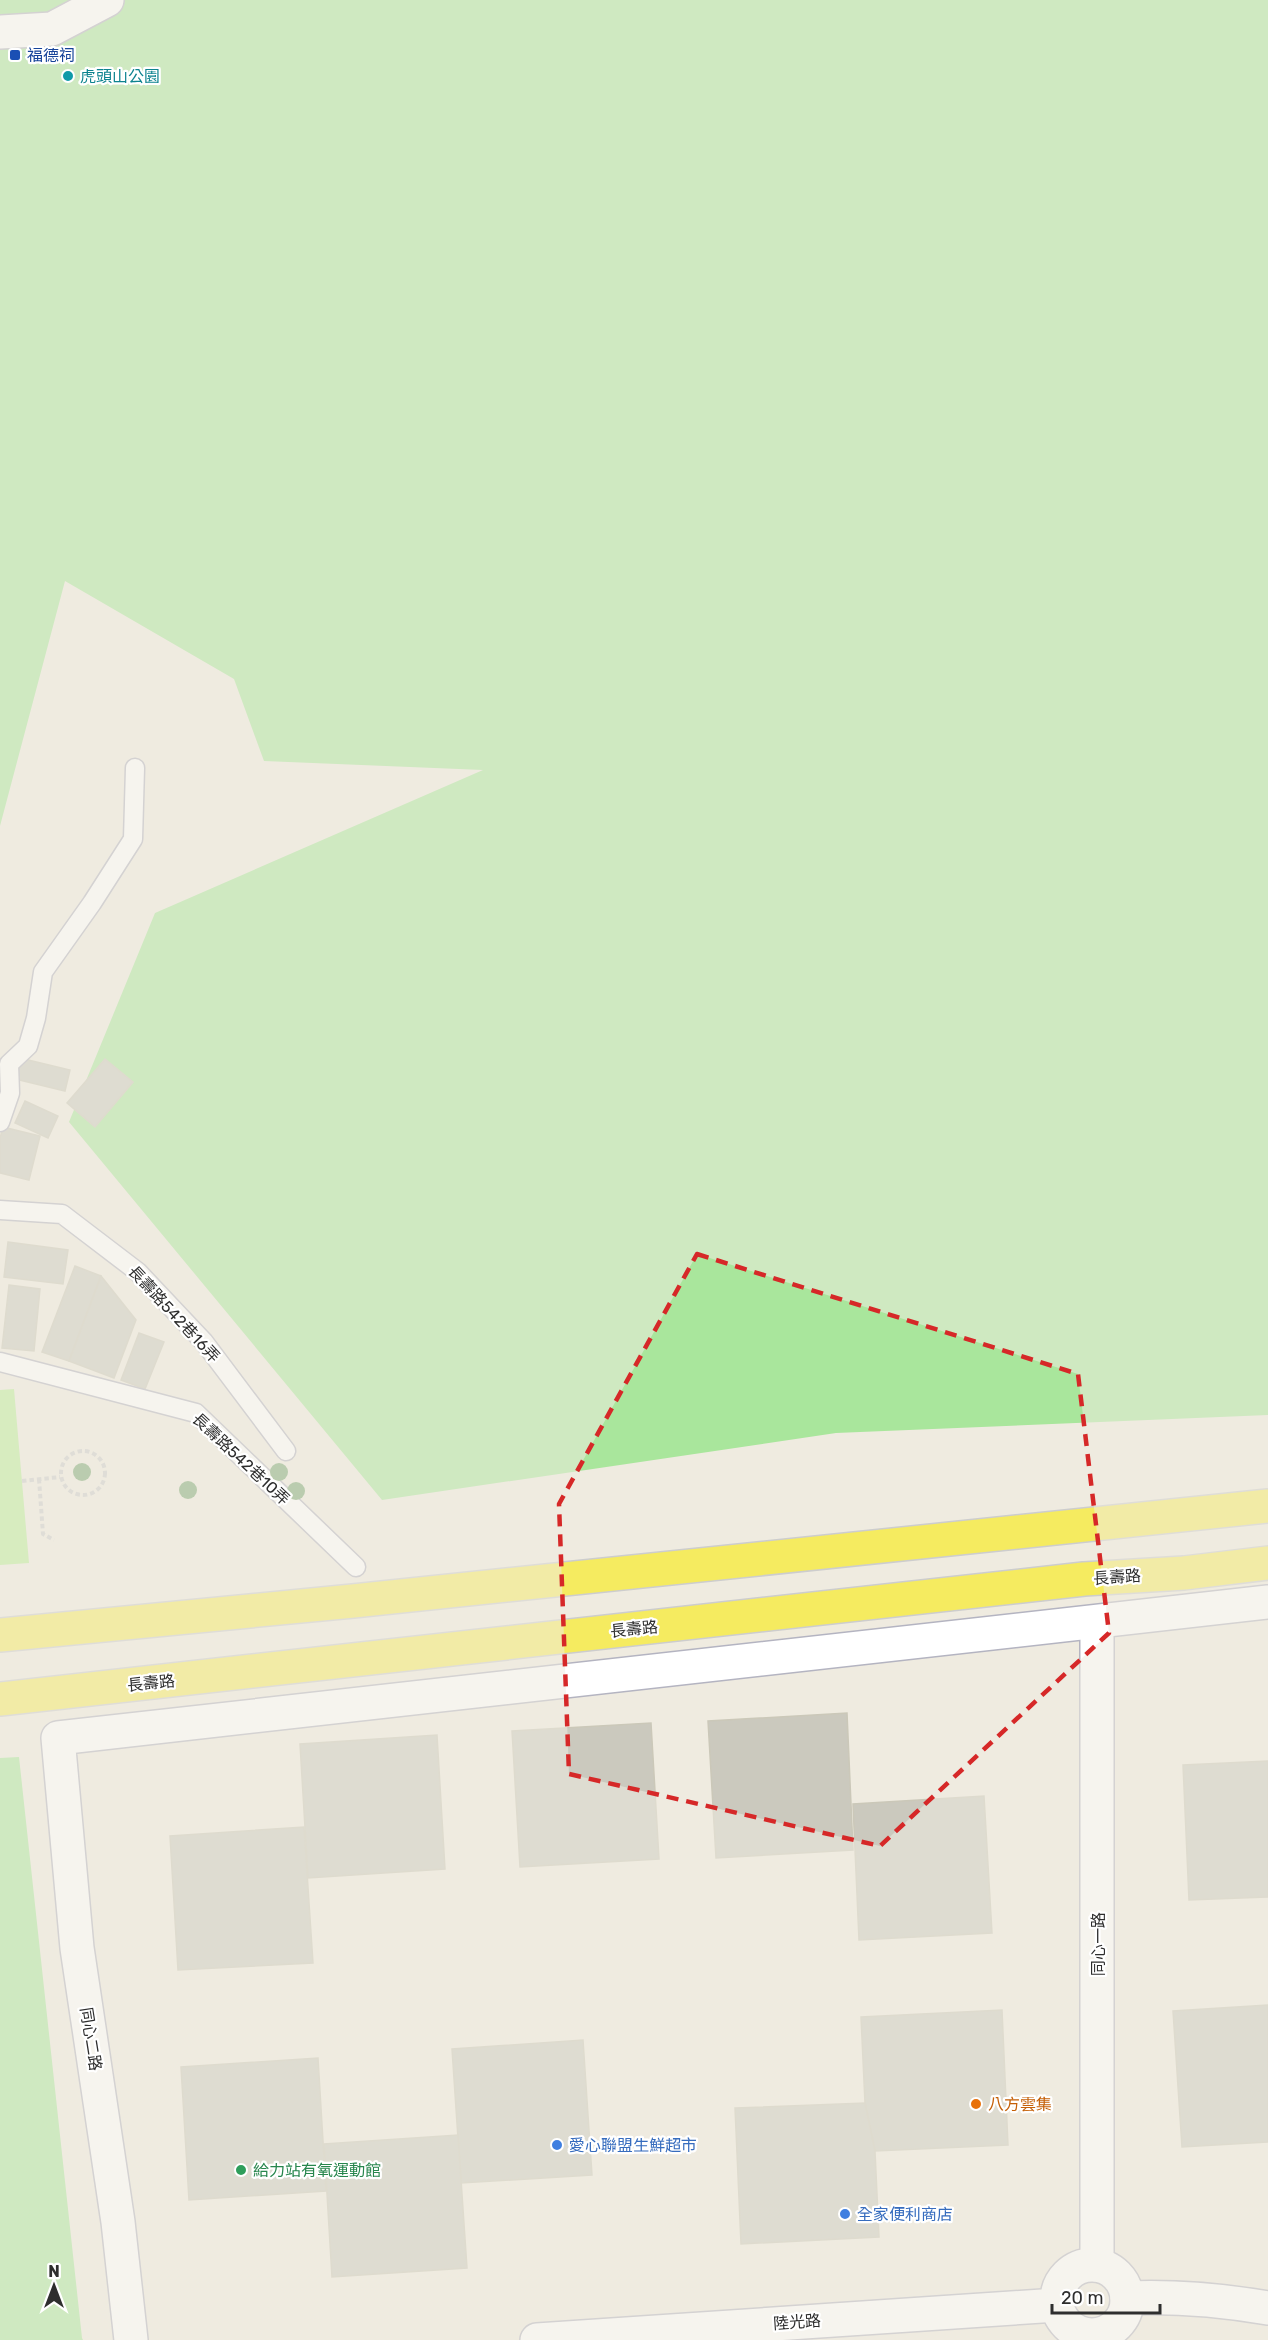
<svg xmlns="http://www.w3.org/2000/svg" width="1268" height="2340" viewBox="0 0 1268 2340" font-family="Rubik,'Noto Sans TC',sans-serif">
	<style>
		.green { fill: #a9e69c }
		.pitch { fill: #baed98 }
		.building { fill: #cbc9be; stroke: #cbc8b9; stroke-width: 1.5 }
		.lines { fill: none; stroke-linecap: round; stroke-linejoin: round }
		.lane-casing { stroke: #b4b4c1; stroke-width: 21 }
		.street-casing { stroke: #b4b4c1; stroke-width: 36 }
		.primary-casing { stroke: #cdcdcd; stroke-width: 36 }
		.path { stroke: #cdcdcd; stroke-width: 4; stroke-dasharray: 4.5 3; stroke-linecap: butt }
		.lane { stroke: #fff; stroke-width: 18 }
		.street { stroke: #fff; stroke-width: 33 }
		.primary { stroke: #f5eb60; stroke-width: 33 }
		.tree { fill: #7ba773 }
		.marked { fill: none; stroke: #d62828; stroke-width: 4.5; stroke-dasharray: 12 8; stroke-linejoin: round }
		.transit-dot { fill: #1a4fb4; stroke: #fff; stroke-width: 2 }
		.culture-dot { fill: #0f9aa8; stroke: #fff; stroke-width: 2 }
		.food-dot { fill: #e8710a; stroke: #fff; stroke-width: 2 }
		.shop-dot { fill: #3f7fe0; stroke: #fff; stroke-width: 2 }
		.leisure-dot { fill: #2e9e5b; stroke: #fff; stroke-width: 2 }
		.labels { text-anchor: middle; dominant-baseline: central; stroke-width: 4.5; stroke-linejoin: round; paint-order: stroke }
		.transit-label { font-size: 16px; fill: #164399; stroke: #fff; text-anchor: start }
		.culture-label { font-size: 16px; fill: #0d838f; stroke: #fff; text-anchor: start }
		.street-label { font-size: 16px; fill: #2e2e2e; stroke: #fff }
		.food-label { font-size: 16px; fill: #c56008; stroke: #fff; text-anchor: start }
		.shop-label { font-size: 16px; fill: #366cbe; stroke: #fff; text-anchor: start }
		.leisure-label { font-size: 16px; fill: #27864d; stroke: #fff; text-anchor: start }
	</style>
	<rect width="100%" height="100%" fill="#efebe0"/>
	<g class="green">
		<polygon points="0,0 1268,0 1268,1415 836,1433 382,1500 69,1122 155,913 483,770 264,761 234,679 65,581 0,826"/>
		<polygon points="19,1757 82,2338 83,2340 0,2340 0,1758"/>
	</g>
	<polygon class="pitch" points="14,1389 29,1563 0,1565 0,1390"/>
	<g class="building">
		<polygon points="20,1058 70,1070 65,1091 15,1079"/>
		<polygon points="105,1059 133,1082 95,1127 67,1103"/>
		<polygon points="25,1101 58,1116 48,1138 15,1123"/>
		<polygon points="3,1127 40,1136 29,1180 0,1173 0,1138"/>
		<polygon points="8,1242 68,1250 63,1284 4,1277"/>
		<polygon points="75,1266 101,1276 69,1361 42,1352"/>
		<polygon points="101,1276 136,1320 114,1378 69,1361"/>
		<polygon points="9,1285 40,1289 34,1351 2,1348"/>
		<polygon points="139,1333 164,1342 145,1389 121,1380"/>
		<polygon points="847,1713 853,1850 716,1858 708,1721"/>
		<polygon points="651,1723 659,1859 520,1867 512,1731"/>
		<polygon points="437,1735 445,1869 308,1878 300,1744"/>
		<polygon points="1268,1761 1268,1897 1189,1900 1183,1765"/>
		<polygon points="984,1796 992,1933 859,1940 853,1804"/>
		<polygon points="304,1827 313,1963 178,1970 170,1836"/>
		<polygon points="1268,2005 1268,2142 1182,2147 1173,2011"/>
		<polygon points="1002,2010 1008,2145 875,2151 865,2103 861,2017"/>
		<polygon points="583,2040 592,2175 461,2183 452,2049"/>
		<polygon points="318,2058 326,2191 189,2200 181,2067"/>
		<polygon points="865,2103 875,2151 879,2237 741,2244 735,2108"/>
		<polygon points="458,2135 467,2268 332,2277 324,2144"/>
	</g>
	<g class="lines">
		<g class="lane-casing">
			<g id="lane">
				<polyline points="0,1122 10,1093 9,1064 28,1046 36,1018 43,972 92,903 133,839 135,768"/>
				<polyline points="0,1210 62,1214 138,1272 204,1342 286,1451"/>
				<polyline points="0,1362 196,1413 356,1567"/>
			</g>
		</g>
		<g class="street-casing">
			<g id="street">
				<polyline points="0,32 52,29 107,0"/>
				<polyline points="1097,1623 1097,2265"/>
				<circle cx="1092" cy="2300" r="35"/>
				<path d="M1127,2298C1175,2296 1221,2300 1268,2308"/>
				<polyline points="131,2340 118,2222 77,1948 58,1738 1268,1602"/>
				<polyline points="537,2340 1057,2305"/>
			</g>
		</g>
		<g class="primary-casing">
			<g id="primary">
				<polyline points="0,1635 353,1601 1268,1506"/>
				<polyline points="0,1699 1084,1579 1184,1573 1268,1563"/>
			</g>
		</g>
		<g class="path">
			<circle cx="83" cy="1473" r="22"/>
			<polyline points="39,1479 43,1534 54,1540"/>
			<polyline points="22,1481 60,1477"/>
		</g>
		<use href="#lane" class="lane"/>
		<use href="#street" class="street"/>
		<use href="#primary" class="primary"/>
	</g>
	<g class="tree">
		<circle cx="82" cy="1472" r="9"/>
		<circle cx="279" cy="1472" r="9"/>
		<circle cx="188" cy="1490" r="9"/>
		<circle cx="296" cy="1491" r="9"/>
	</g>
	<path d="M0 0H1268V2340H0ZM697,1254L1078,1374L1109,1633L880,1846L569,1774L559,1504Z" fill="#efebe0" fill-opacity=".55" fill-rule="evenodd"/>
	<path class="marked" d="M697,1254L1078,1374L1109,1633L880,1846L569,1774L559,1504Z"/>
	<rect class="transit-dot" x="9" y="49" width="12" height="12" rx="3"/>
	<circle class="culture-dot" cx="68" cy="76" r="6"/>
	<circle class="food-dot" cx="976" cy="2104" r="6"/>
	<g class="shop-dot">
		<circle cx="557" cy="2145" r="6"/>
		<circle cx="845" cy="2214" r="6"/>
	</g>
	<circle class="leisure-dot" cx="241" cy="2170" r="6"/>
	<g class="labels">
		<g class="transit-label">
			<text x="27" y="55">福德祠</text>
		</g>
		<g class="culture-label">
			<text x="80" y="76">虎頭山公園</text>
		</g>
		<g class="street-label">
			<text transform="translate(174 1314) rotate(47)">長壽路542巷16弄</text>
			<text transform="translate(241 1459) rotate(43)">長壽路542巷10弄</text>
			<text transform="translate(1117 1577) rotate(-4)">長壽路</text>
			<text transform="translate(634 1629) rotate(-6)">長壽路</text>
			<text transform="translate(151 1683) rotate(-6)">長壽路</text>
			<text transform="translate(1098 1944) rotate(-90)">同心一路</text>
			<text transform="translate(91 2039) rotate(81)">同心二路</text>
			<text transform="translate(797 2322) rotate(-4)">陸光路</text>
		</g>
		<g class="food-label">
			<text x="988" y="2104">八方雲集</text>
		</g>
		<g class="shop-label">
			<text x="569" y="2145">愛心聯盟生鮮超市</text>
			<text x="857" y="2214">全家便利商店</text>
		</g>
		<g class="leisure-label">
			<text x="253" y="2170">給力站有氧運動館</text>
		</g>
	</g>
	<g transform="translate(54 2286)" stroke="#ffffff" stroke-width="4.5" paint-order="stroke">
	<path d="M0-4.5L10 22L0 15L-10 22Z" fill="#2e2e2e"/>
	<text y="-9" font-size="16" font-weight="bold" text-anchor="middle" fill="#2e2e2e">N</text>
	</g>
	<path d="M1052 2304v9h108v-9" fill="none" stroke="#2e2e2e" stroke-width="3"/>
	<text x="1061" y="2304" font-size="18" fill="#2e2e2e" stroke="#ffffff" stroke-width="4.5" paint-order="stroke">20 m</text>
</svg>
